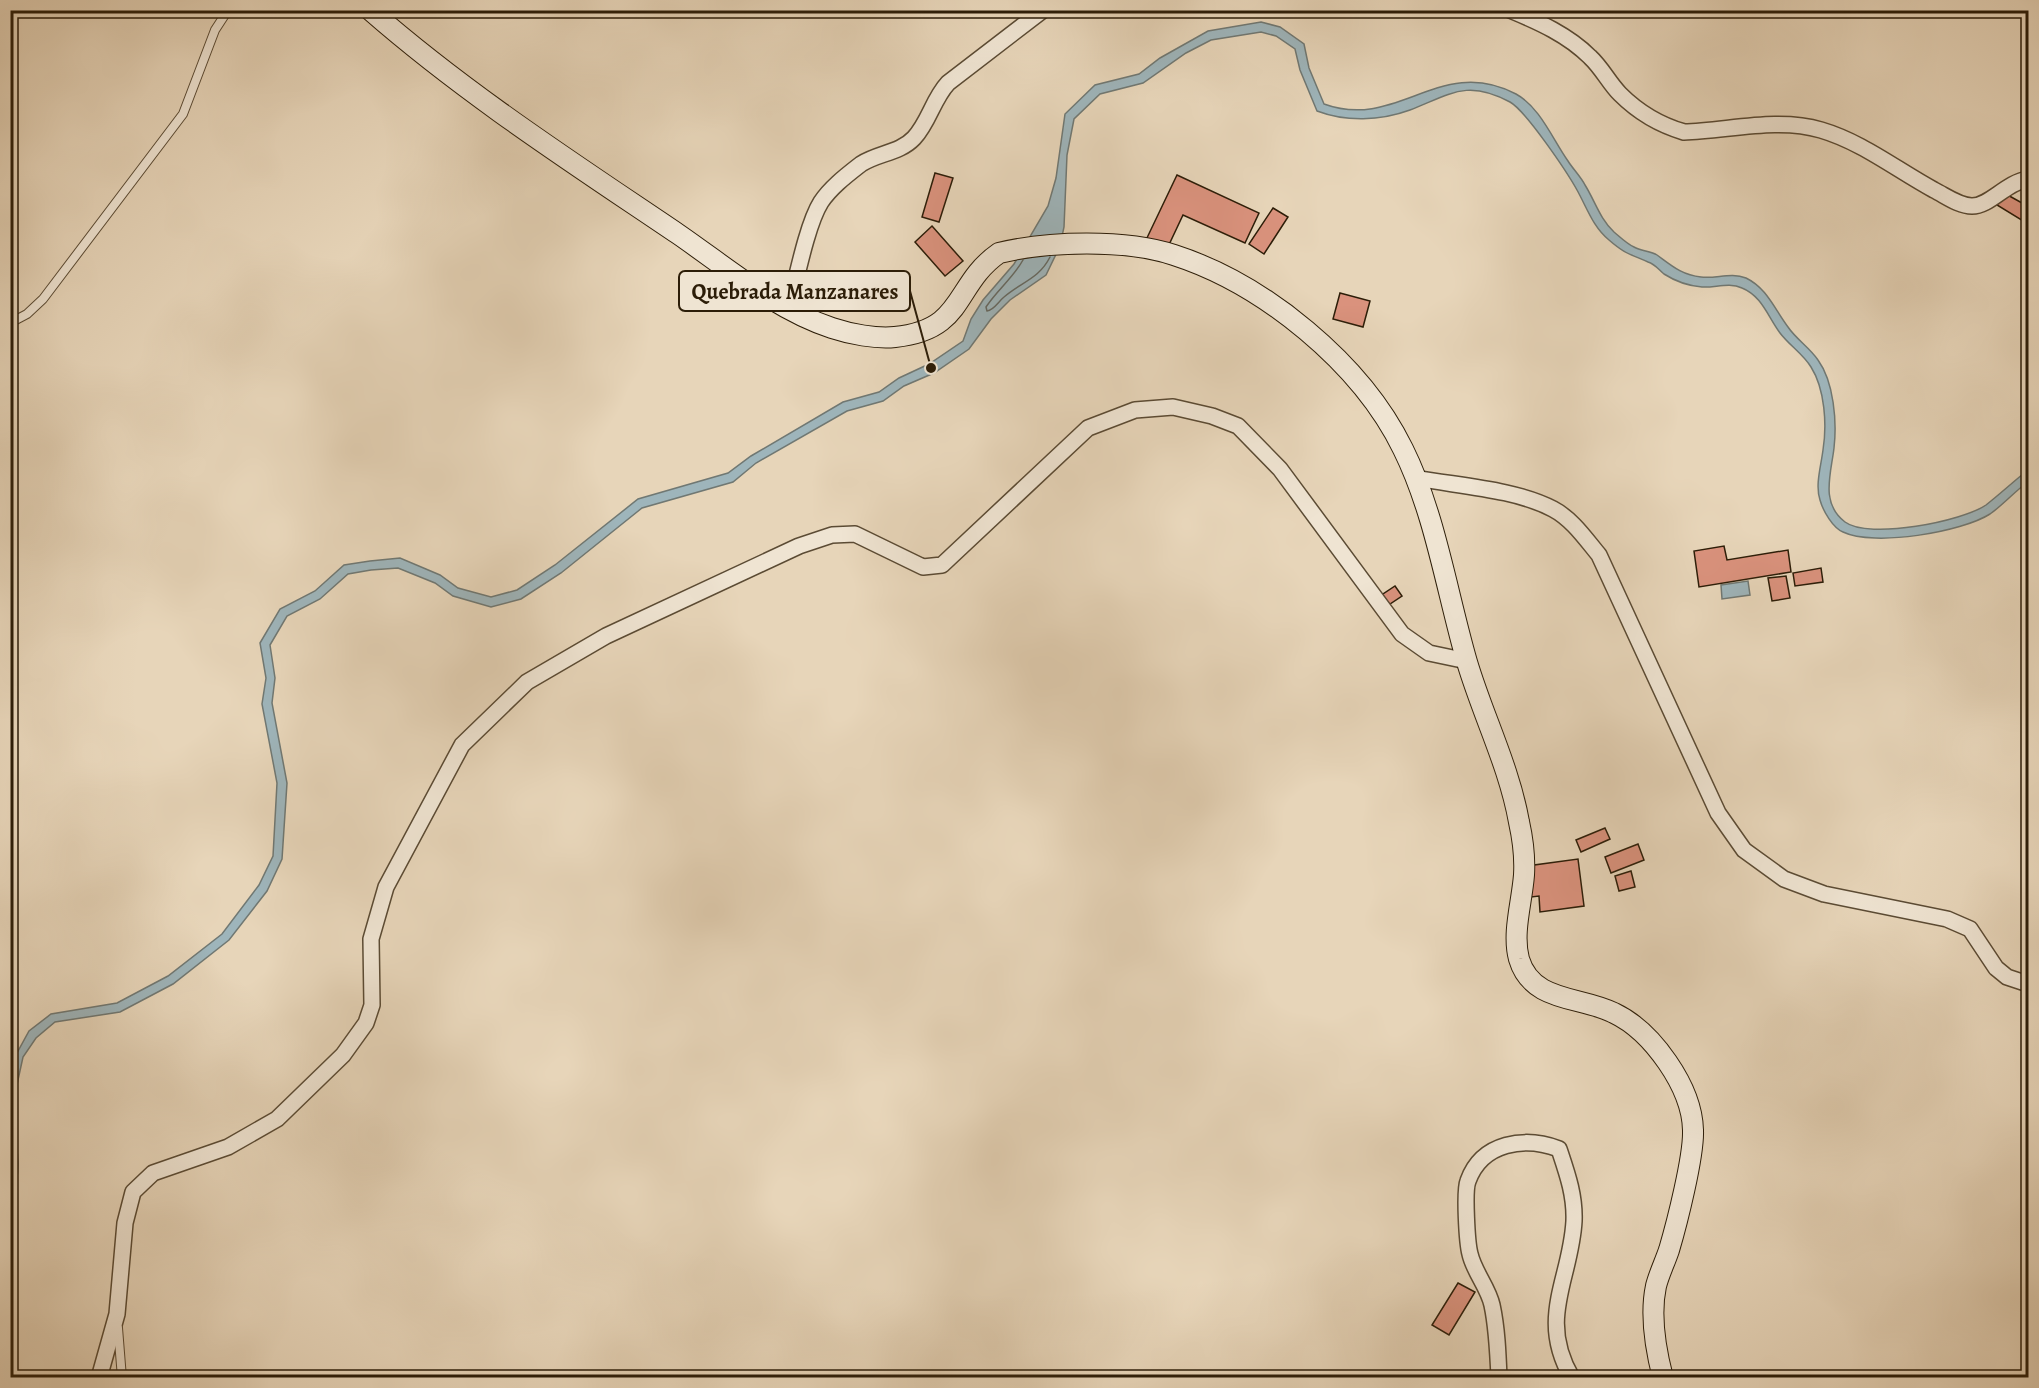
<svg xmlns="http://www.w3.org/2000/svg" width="2039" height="1388" viewBox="0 0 2039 1388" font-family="Alegreya,serif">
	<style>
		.water { fill: #9eb5bb; stroke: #707873; stroke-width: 1.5 }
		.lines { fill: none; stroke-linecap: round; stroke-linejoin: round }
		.shore { stroke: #656962; stroke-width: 1.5 }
		.building { fill: #da927d; stroke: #2c1d08; stroke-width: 1.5 }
		.lane-casing { stroke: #5b4b34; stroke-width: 10 }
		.street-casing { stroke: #5b4b34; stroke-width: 18 }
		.secondary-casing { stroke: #2c1d08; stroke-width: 22 }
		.lane { stroke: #efe4d2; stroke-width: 8 }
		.street { stroke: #efe4d2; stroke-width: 15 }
		.secondary { stroke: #efe4d2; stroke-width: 20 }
		.leader { fill: none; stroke: #2c1d08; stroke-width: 2 }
		.callout-dot { fill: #2c1d08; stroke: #efe4d2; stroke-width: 2 }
		.callout { fill: #efe4d2; stroke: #2c1d08; stroke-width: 2 }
		.callout-label { font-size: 22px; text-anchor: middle; font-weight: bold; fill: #2c1d08 }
	</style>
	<rect width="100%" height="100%" fill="#e7d5b9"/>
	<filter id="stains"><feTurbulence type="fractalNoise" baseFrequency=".00333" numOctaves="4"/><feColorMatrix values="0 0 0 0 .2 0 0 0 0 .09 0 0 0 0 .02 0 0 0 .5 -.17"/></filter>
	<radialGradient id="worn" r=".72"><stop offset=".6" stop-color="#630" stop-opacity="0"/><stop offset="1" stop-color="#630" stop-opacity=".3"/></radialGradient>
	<g class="water">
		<path d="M1261,22L1280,27L1304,44L1309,68L1324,104C1398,131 1440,54 1516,94C1540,107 1553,140 1568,161C1573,169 1581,177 1585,185C1595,201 1600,219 1614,232C1620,237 1627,244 1634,247C1641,251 1651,251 1657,255C1672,266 1682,275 1701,277C1716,279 1731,272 1746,278C1767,288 1775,310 1788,327C1796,339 1810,348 1818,360C1834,382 1837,422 1834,448C1831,474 1820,503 1845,522C1869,540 1963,521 1986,505C2000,494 2014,481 2028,470V482C2015,491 2003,505 1990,514C1962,532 1874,547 1843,532C1833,528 1823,511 1820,500C1815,485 1821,466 1823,450C1827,425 1825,389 1811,367C1803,354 1789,345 1780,333C1768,317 1762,296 1742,288C1729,282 1715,288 1702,287C1689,286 1675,281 1664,274C1659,270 1655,264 1648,262C1630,254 1625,254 1609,240C1593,227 1587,208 1577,190C1567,172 1526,111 1510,102C1467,79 1451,94 1410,110C1380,121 1346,122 1317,111L1300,70L1295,49L1276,36L1261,32L1211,40L1186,53L1143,83L1100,94L1074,119L1067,155L1064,227L1060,246L1046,275L1010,300L991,319L969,349L934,373L904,386L883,401L847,411L756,463L733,482L642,508L561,573L521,599L491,607L453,596L435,583L398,568L371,570L348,574L320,599L287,616L270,645L275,678L272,703L287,783L282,859L267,891L229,940L173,984L120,1012L55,1022L36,1038L23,1057L11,1112V1064L29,1031L51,1014L117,1003L168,976L222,934L259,885L273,856L277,783L262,704L266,678L260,643L280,609L315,591L344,565L370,561L400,558L440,575L458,588L491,597L517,590L555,565L638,499L728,473L751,456L843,402L879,392L899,378L929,364L963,341L971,319L983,300L1014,264L1048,206L1056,178L1065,114L1095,85L1139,74L1160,58L1208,31Z"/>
		<polygon points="1748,581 1750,595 1722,599 1721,585"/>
		<path d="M10,1119C17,1142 23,1174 11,1196Z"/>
	</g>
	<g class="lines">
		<path class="shore" d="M1023,260C1013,278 997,290 986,307L987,311C994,310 998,302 1004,297C1021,282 1039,279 1050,257"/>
	</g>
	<g class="building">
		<polygon points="1408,10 1436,10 1435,17"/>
		<polygon points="935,173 953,178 939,222 922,217"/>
		<polygon points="1177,175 1259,213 1245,243 1183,215 1166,251 1145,242"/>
		<polygon points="2004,193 2022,203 2028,196 2028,224 1997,205"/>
		<polygon points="1273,208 1288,217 1264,254 1249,244"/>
		<polygon points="932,226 963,261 945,276 915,242"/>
		<polygon points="1340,293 1370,301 1363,327 1333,319"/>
		<polygon points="1724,546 1727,560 1788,550 1791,572 1699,587 1694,551"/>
		<polygon points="1821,568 1823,582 1795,586 1793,573"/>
		<polygon points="1786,576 1790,598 1772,601 1768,578"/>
		<polygon points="1395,586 1402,596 1387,606 1380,596"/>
		<polygon points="1605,828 1610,839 1581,852 1576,840"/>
		<polygon points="1638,844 1644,860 1611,873 1605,857"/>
		<polygon points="1578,859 1584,906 1540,912 1539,896 1531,897 1527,866"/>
		<polygon points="1631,871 1635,887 1619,891 1615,876"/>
		<polygon points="1458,1283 1475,1292 1449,1335 1432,1325"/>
	</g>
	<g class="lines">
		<g class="lane-casing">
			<g id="lane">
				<polyline points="10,323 27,314 43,299 183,114 215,30 228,10"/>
				<polyline points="118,1328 122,1378"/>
			</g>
		</g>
		<g class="street-casing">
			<g id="street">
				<path d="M1510,10C1539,22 1568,35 1590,57C1602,68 1609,83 1620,94C1637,111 1660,125 1684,132C1727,131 1778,117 1821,130C1862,142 1897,170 1934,190C1946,196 1959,206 1972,206C1990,206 2005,183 2028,179"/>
				<path d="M789,308C796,281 807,224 821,202C831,187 847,175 861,164C878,153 900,153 914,138C929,122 933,99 948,83L1043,10"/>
				<path d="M1416,478C1458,486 1515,489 1553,509C1572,519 1585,538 1599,555L1718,813L1744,850L1784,879L1824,894L1947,919L1970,929L1996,968L2007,977L2028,984"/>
				<polyline points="99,1378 117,1314 125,1223 133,1192 153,1173 228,1147 277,1119 343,1055 366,1023 372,1005 371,939 386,887 462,745 527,682 606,636 799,546 832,535 855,534 923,567 942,565 1088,428 1135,410 1173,407 1212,416 1238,426 1280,469 1402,634 1429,653 1467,661"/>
				<path d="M1499,1378C1498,1353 1497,1328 1492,1305C1488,1287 1474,1272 1470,1254C1467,1243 1464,1191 1468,1181C1482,1142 1525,1136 1559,1149C1567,1173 1575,1195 1574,1221C1571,1279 1537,1318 1572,1378"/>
			</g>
		</g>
		<g class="secondary-casing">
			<path id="secondary" d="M370,10C466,94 573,163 678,234C726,267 776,310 832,328C850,334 876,339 895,337C966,330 953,285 999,253C1048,241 1126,239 1174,255C1264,284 1361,363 1403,449C1435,513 1447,593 1467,662C1483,716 1509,766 1519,822C1523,840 1525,858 1524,875C1522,902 1512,933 1519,959C1532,1003 1581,996 1614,1013C1652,1031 1692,1087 1693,1130C1694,1156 1677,1223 1669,1250C1665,1262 1659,1274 1656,1286C1650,1314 1656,1351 1663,1378"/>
		</g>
		<use href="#lane" class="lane"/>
		<use href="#street" class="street"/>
		<use href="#secondary" class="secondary"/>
	</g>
	<path class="leader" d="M931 368L910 291"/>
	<circle class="callout-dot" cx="931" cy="368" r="6"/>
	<rect class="callout" x="679" y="271" width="231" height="40" rx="6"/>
	<g class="callout-label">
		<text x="795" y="299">Quebrada Manzanares</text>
	</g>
	<rect width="2039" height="1388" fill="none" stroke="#e7d5b9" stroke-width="36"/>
	<rect x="12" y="12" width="2015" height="1364" fill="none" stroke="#2c1d08" stroke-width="3"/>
	<rect x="18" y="18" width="2003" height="1352" fill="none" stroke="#2c1d08" stroke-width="1.5"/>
	<rect width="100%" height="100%" filter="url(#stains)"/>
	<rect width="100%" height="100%" fill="url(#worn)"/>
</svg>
